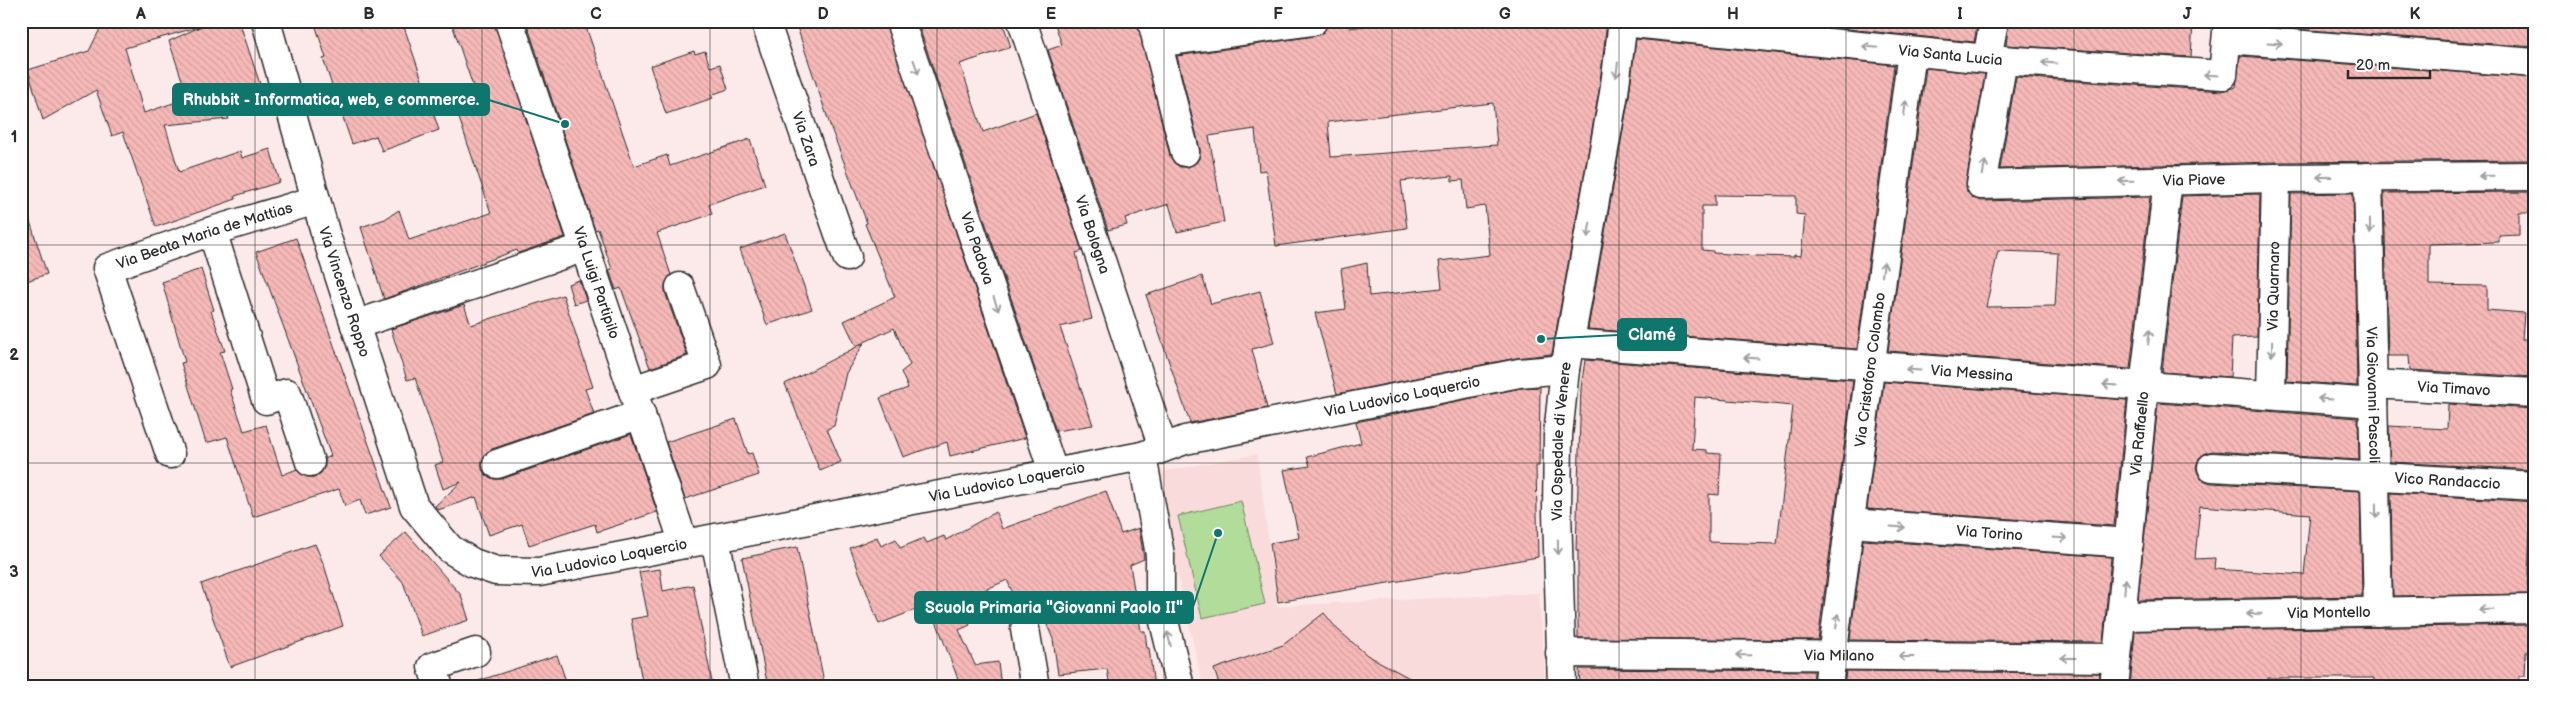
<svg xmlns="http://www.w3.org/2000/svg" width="2556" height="708" viewBox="0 0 2556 708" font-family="'Balsamiq Sans',sans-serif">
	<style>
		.built { fill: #fadbdb }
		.pitch { fill: #b1dc9a; stroke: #6e8462 }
		.building { fill: url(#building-back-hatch); stroke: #2b2b2b; fill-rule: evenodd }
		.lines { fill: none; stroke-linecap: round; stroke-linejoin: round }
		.minor-casing { stroke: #2b2b2b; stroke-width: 31 }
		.tertiary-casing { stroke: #2b2b2b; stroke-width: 31 }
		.minor { stroke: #fff; stroke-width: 28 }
		.tertiary { stroke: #fff; stroke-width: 28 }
		.oneway { stroke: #a0a0a0 }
		.grid { fill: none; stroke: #2b2b2b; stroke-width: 1; stroke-opacity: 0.55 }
		.labels { text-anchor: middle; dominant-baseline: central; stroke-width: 4.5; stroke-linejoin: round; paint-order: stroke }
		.street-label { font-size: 15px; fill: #2b2b2b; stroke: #fff }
		.leader { fill: none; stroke: #0f766e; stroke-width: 2 }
		.callout-dot { fill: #0f766e; stroke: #fff; stroke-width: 2 }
		.callout { fill: #0f766e; stroke: #0f766e; stroke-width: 2 }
		.callout-label { font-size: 16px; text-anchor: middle; font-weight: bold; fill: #fff }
		.neatline { fill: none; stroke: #2b2b2b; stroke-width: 2 }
		.grid-label { font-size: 16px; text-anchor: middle; font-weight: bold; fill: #2b2b2b }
	</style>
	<defs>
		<pattern id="building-back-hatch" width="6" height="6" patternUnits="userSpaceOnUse" patternTransform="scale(1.25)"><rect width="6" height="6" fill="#f6b9b8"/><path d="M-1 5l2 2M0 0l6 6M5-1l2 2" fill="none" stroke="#d39f9e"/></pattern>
	</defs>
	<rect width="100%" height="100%" fill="#fceaea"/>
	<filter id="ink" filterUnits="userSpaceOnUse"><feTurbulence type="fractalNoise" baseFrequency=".02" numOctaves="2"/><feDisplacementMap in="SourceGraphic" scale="10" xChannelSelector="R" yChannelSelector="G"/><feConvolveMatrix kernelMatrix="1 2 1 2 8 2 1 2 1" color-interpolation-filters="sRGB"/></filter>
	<g filter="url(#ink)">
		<polygon class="built" points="1257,454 1277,606 1539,593 1546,687 1203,687 1155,473"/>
		<polygon class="pitch" points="1241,501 1265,604 1202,618 1178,516"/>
		<g class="building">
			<polygon points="104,21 197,21 198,27 125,48 144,113 188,98 169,41 213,21 239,21 261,87 255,89 259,101 255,103 256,105 227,114 229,119 165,125 179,172 240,151 242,158 270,149 280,182 235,196 236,199 156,227 123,132 112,136 96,90 43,120 28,70 89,51"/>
			<polygon points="314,21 402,21 439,130 382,151 376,136 352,144 323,59 326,58"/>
			<polygon points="451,21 494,21 565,237 518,253 517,250 384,299 361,227 385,219 399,210 409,240 491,213 458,115 480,107"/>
			<polygon points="526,21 584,21 634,166 667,155 670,166 750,139 765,185 709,204 712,214 657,233 671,275 665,284 665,292 687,355 650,368 621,288 616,290 609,270 612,269 598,229 595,230"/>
			<polygon points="795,21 885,21 1025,438 950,456 947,442 903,457 880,398 908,388 901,372 910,365 894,328 856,346 844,321 895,297 865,224 867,223 831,128"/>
			<polygon points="917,21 1002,21 1011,47 960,64 983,132 1036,113 1082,251 1076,253 1092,319 1060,327 1093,425 1056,431"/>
			<path d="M1054,21H1137L1170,156L1174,163L1180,167H1188L1196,163L1200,157V149L1177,56L1315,36L1323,33L1328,21H1350V28L1400,21H1607L1599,91L1552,354L1516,358L1337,394L1315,313L1346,309L1341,269L1367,263L1369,296L1442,288L1439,261L1490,255L1485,206L1466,209L1463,180L1452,181V176L1401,181L1407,228L1276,246L1266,170L1259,171L1255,129L1209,136L1224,222L1177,232L1169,204L1125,218L1127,225L1108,230L1048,50L1062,45ZM1493,103L1497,145L1331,157L1328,122Z"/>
			<polygon points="1770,21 1978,21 1974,42"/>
			<polygon points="2009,21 2193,21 2191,57 2006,45"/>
			<polygon points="2243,21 2535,21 2535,47 2243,25"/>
			<path d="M1636,39L1894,65L1857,349L1588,329L1629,96ZM1715,195L1796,196V214L1805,215L1801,256L1794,255V257L1759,256L1713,253V251L1702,250V206H1715Z"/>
			<polygon points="694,51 695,54 705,51 710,67 720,64 728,89 711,95 713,98 666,114 650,66"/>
			<polygon points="2240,56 2535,78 2535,160 2276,162 2000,169 2016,77 2222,91 2236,87"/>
			<path d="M1926,68L1985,74L1966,182L1967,192L1973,198L1981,201L2150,197L2130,369L1888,351ZM1998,251L2058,253L2055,306L1986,307Z"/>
			<polygon points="2535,192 2535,213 2519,213 2519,235 2499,236 2499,242 2429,244 2429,285 2487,286 2487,310 2524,313 2522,339 2535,339 2535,377 2410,370 2409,356 2388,356 2384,193"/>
			<polygon points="2353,193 2357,386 2287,381 2291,194"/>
			<polygon points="2260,194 2257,337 2232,338 2230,377 2162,372 2182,196"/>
			<polygon points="26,209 47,274 21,283 21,210"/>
			<polygon points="785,233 812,309 767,325 740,249"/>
			<polygon points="296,238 391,507 365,515 360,500 345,506 339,489 253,517 227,437 206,443 181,363 185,362 162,282 201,269 214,310 211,311 225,351 220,352 232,389 230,390 244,431 266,425 282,475 297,469 307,477 315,477 321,473 325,466 325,459 331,456 256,252"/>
			<polygon points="1202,276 1211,304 1260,291 1274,343 1252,349 1267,408 1190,423 1146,295"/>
			<polygon points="579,280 586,300 574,304 568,284"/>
			<polygon points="563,295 593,387 585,389 594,414 492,449 486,453 482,461 482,470 486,475 494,479 502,479 631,434 657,512 597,532 595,524 529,545 522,524 489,535 476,497 438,510 435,506 461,482 443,489 435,465 443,462 427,413 415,378 407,380 391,329 464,305 471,325"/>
			<polygon points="864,343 846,373 834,426 827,429 841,462 820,471 785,384"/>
			<path d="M1585,360L1853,380L1818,640L1578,638V550H1576L1581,388ZM1695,397L1793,406L1777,544L1709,542V494L1719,495L1721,454L1707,453V450L1692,449Z"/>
			<polygon points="1884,382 2127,400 2114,526 1867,509"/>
			<polygon points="1540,387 1539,466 1536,466 1538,557 1278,602 1270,543 1299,538 1284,470 1310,466 1307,457 1361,443 1356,422 1521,388"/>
			<path d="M2158,403L2358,418L2359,460L2213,451L2205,453L2199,458L2196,467L2198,474L2203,480L2211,483L2360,491L2362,596L2138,600ZM2200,506L2310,514L2304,575L2214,569L2215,558L2195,559Z"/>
			<polygon points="2448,404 2535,409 2535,470 2390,462 2389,426 2447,429"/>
			<polygon points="736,419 748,454 752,453 759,475 685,499 666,442"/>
			<polygon points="1106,491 1121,534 1139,528 1144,559 1130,565 1141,631 1145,631 1147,648 1149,648 1154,687 1110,687 1107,669 1058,674 1053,639 1039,606 1022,613 1007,580 960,601 970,625 959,630 975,665 998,662 1001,687 961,687 933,613 931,614 928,605 879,624 850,548 877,537 881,546 896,539 900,548 924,538 927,543 944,536 946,540 996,512 1002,529"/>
			<polygon points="2391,493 2535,502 2535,532 2530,531 2527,594 2393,596"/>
			<polygon points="406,532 461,595 469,620 422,636 403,582 379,556"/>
			<polygon points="1863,540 2111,557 2103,642 1850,640"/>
			<polygon points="315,544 324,565 343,626 230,667 201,584"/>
			<polygon points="797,547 825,687 768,687 742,558"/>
			<polygon points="660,569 663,591 693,585 713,687 643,687 631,619 648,616 639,572"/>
			<polygon points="1324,613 1337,629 1367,655 1426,687 1220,687 1214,669 1283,645"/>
			<polygon points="2535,625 2535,652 2526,652 2525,676 2520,676 2519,687 2373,687 2374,678 2268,678 2267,687 2130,687 2135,631"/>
			<polygon points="557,655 568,687 470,687 469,684"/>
			<polygon points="1579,669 1814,671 1813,687 1580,687"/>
			<polygon points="1846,671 2100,673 2099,687 1844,687"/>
		</g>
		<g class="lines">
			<g class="minor-casing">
				<g id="minor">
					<path id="s1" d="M266,21L325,232L414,506L450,549L473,563L496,571L539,572L1142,456L1185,440L1519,373L1565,369"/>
					<path id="s2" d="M509,21L684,544"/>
					<path id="s3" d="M765,21L847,257"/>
					<path id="s4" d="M900,21L1054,474"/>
					<path id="s5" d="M1022,21L1163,448"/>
					<polyline points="1152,21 1185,152"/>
					<path id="s6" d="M1623,22L1987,59L2223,75L2228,21"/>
					<polyline points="2227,39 2535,63"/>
					<polyline points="1157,43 1313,21"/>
					<polyline points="1987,59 1994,21"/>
					<path id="s7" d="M2003,60L1981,185L2276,178L2535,176"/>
					<path id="s8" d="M2368,177L2378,612"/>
					<polyline points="212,231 266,400 287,393 310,462"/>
					<polyline points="355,325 585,247"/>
					<path id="s9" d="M1569,343L2373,403"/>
					<path id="s10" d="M2373,384L2535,393"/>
					<polyline points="633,390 707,365 680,287"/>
					<path id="s11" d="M2271,395L2276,178"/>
					<path id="s12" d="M170,454L107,268L212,231L316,200"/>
					<polyline points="1142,456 1160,555 1160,605 1180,687"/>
					<polyline points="497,464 641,414"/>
					<path id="s13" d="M2212,467L2535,486"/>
					<path id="s14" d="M1850,523L2129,543"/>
					<polyline points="715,539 745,687"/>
					<path id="s15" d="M2123,616L2535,609"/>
					<polyline points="1025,629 1035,687"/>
					<path id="s16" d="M1560,653L2117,658"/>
					<polyline points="439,687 432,667 476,652"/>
					<path id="s17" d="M1828,687L1912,52"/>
					<path id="s18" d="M2114,687L2144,388L2168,180"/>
				</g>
			</g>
			<g class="tertiary-casing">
				<g id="tertiary">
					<path id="s19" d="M1562,687L1557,511L1558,435L1565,369L1614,93L1623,21"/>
				</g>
			</g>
			<use href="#minor" class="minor"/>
			<use href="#tertiary" class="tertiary"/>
		</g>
		<defs><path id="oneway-shaft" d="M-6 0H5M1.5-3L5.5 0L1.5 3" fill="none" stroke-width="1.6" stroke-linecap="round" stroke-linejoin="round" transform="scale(1.25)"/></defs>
		<g class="oneway">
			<use href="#oneway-shaft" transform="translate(2275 43) rotate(4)"/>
			<use href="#oneway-shaft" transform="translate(1870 47) rotate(-174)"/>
			<use href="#oneway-shaft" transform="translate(2049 63) rotate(-176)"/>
			<use href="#oneway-shaft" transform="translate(916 67) rotate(71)"/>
			<use href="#oneway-shaft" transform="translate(1617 70) rotate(97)"/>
			<use href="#oneway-shaft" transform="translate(2211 75) rotate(-176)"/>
			<use href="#oneway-shaft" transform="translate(1905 108) rotate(-82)"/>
			<use href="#oneway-shaft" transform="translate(1984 168) rotate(-80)"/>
			<use href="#oneway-shaft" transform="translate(2486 176) rotate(179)"/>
			<use href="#oneway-shaft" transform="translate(2324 177) rotate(180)"/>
			<use href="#oneway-shaft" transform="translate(2126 181) rotate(179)"/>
			<use href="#oneway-shaft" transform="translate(2370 226) rotate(89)"/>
			<use href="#oneway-shaft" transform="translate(1589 230) rotate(100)"/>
			<use href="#oneway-shaft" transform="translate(1883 269) rotate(-82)"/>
			<use href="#oneway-shaft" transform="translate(996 304) rotate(71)"/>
			<use href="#oneway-shaft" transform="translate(2149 337) rotate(-83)"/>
			<use href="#oneway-shaft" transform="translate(2272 349) rotate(91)"/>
			<use href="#oneway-shaft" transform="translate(1751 358) rotate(-176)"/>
			<use href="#oneway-shaft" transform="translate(1913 370) rotate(-176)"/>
			<use href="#oneway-shaft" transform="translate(2110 385) rotate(-176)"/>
			<use href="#oneway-shaft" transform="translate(2325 399) rotate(-176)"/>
			<use href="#oneway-shaft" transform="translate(2376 511) rotate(89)"/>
			<use href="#oneway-shaft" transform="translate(1898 527) rotate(4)"/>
			<use href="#oneway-shaft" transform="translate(2060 538) rotate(4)"/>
			<use href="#oneway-shaft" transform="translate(1558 547) rotate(89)"/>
			<use href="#oneway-shaft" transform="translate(2125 586) rotate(-85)"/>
			<use href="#oneway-shaft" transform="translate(2486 610) rotate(179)"/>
			<use href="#oneway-shaft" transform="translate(2254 614) rotate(179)"/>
			<use href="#oneway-shaft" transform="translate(1837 621) rotate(-83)"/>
			<use href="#oneway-shaft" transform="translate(1169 639) rotate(-104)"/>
			<use href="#oneway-shaft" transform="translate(1743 655) rotate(-179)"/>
			<use href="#oneway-shaft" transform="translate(1906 657) rotate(-180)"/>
			<use href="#oneway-shaft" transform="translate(2068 658) rotate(-180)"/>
		</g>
	</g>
	<path class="grid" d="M255,21V687M482,21V687M710,21V687M937,21V687M1164,21V687M1392,21V687M1619,21V687M1846,21V687M2074,21V687M2301,21V687M21,245H2535M21,463H2535"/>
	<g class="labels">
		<g class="street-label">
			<text stroke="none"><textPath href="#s6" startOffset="329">Via Santa Lucia</textPath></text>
			<text stroke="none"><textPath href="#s3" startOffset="125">Via Zara</textPath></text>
			<text stroke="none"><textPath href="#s7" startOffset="340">Via Piave</textPath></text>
			<text stroke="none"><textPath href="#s5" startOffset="225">Via Bologna</textPath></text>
			<text stroke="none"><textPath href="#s12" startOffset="299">Via Beata Maria de Mattias</textPath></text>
			<text stroke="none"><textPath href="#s4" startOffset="240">Via Padova</textPath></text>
			<text stroke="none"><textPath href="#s2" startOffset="276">Via Luigi Partipilo</textPath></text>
			<text stroke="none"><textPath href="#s11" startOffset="109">Via Quarnaro</textPath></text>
			<text stroke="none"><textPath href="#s1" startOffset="282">Via Vincenzo Roppo</textPath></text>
			<text stroke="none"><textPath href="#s17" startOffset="320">Via Cristoforo Colombo</textPath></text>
			<text stroke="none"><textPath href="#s9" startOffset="404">Via Messina</textPath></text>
			<text stroke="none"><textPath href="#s10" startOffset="81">Via Timavo</textPath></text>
			<text stroke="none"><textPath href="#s8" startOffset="218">Via Giovanni Pascoli</textPath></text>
			<text stroke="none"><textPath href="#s1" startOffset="1539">Via Ludovico Loquercio</textPath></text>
			<text stroke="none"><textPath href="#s18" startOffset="255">Via Raffaello</textPath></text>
			<text stroke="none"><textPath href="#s19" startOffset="246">Via Ospedale di Venere</textPath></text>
			<text stroke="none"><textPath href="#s13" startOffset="236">Vico Randaccio</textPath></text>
			<text stroke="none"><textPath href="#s1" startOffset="1134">Via Ludovico Loquercio</textPath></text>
			<text stroke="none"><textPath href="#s14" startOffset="140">Via Torino</textPath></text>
			<text stroke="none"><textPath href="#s1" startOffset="729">Via Ludovico Loquercio</textPath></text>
			<text stroke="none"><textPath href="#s15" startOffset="206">Via Montello</textPath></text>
			<text stroke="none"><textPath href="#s16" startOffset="279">Via Milano</textPath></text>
		</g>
	</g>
	<path class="leader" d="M565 124L489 100M1541 339L1618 335M1218 533L1193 607"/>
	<g class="callout-dot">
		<circle cx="565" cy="124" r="5"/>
		<circle cx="1541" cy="339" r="5"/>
		<circle cx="1218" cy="533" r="5"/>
	</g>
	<g class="callout">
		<rect x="173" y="84" width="316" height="31" rx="5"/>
		<rect x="1618" y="319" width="68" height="31" rx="5"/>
		<rect x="915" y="592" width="278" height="31" rx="5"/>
	</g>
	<g class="callout-label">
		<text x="331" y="105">Rhubbit - Informatica, web, e commerce.</text>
		<text x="1652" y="340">Clamé</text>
		<text x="1054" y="613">Scuola Primaria "Giovanni Paolo II"</text>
	</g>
	<rect width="2556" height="708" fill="none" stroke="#fff" stroke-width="55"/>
	<path d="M2348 70v8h82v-8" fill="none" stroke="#2b2b2b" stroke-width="2.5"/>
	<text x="2356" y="70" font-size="15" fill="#2b2b2b" stroke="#ffffff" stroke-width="4" paint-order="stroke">20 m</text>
	<rect x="28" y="28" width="2500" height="652" class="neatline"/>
	<g class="grid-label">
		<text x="141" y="19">A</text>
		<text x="369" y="19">B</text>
		<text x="596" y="19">C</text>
		<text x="823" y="19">D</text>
		<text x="1051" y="19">E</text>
		<text x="1278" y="19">F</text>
		<text x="1505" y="19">G</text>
		<text x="1733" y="19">H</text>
		<text x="1960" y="19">I</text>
		<text x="2187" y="19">J</text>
		<text x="2415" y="19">K</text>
		<text x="14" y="142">1</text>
		<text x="14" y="360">2</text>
		<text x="14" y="577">3</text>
	</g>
</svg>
